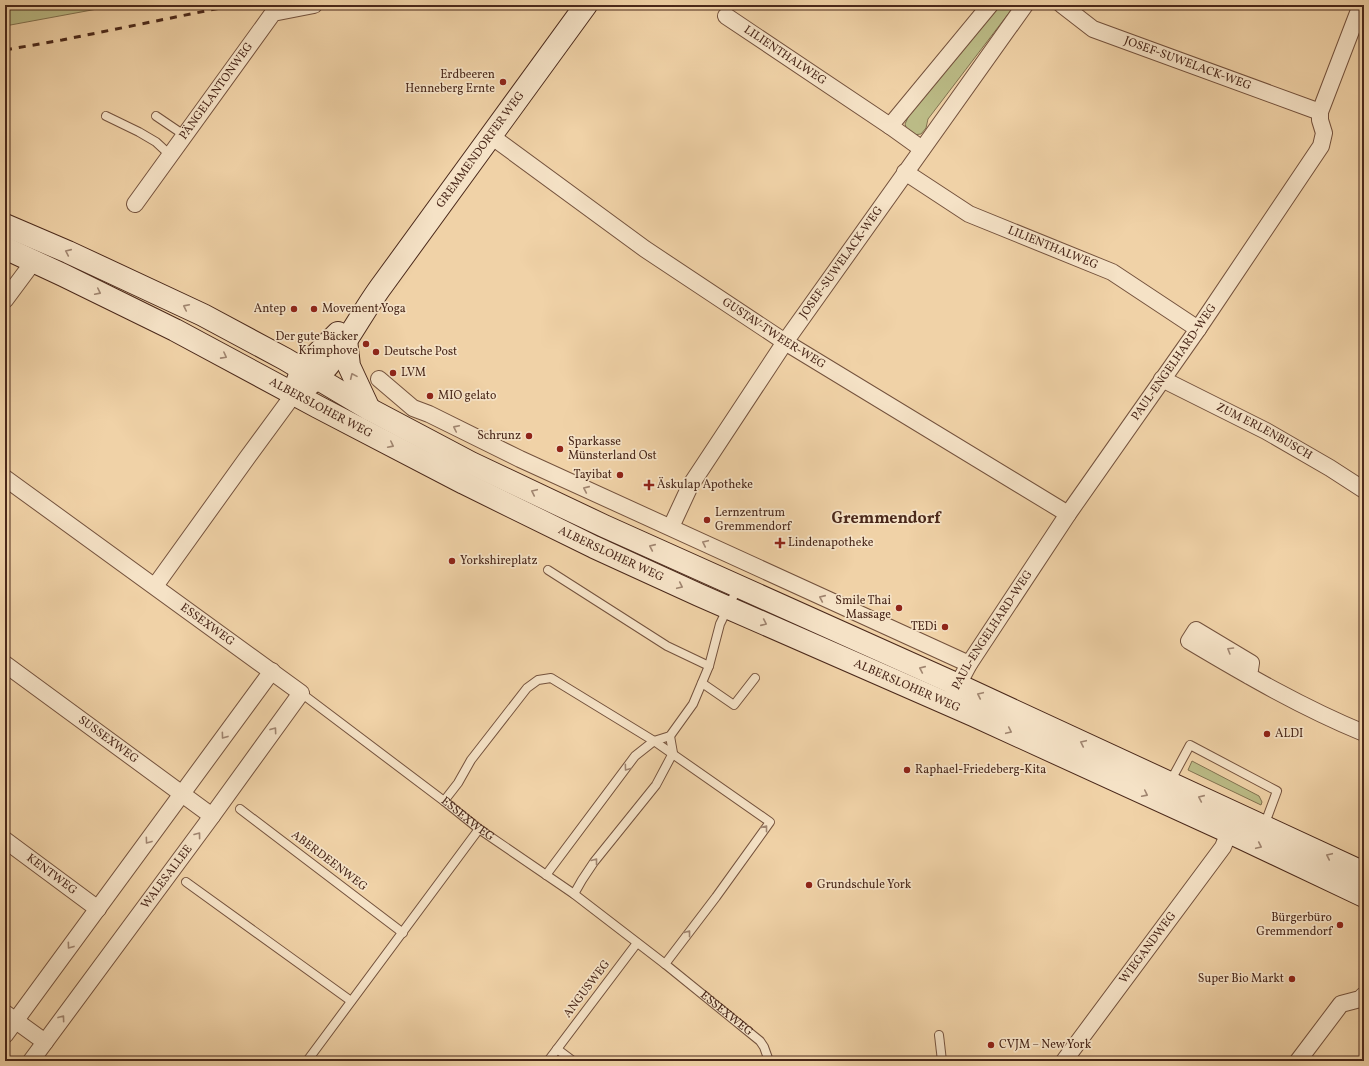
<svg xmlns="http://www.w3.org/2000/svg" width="1369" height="1066" viewBox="0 0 1369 1066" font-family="Vollkorn,serif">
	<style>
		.green { fill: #bbbb86; stroke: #827250 }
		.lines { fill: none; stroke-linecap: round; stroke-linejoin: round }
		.lane-casing { stroke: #74523d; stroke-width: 10 }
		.street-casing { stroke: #74523d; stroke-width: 18 }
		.secondary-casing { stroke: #4a281a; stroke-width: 24 }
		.lane { stroke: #f5e2c6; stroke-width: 8 }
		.street { stroke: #f5e2c6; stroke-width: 16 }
		.secondary { stroke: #f5e2c6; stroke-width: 22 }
		.rail { stroke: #4a281a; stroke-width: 3; stroke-dasharray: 7 7; stroke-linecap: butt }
		.oneway { stroke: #a08570 }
		.poi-dot { fill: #8f2418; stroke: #f5e2c6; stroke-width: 1.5 }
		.labels { text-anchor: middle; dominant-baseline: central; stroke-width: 3.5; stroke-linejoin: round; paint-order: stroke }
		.street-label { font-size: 12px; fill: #4a281a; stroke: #f5e2c6 }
		.poi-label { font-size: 12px; fill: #4a281a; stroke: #f5e2c6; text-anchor: start }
		.district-label { font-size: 16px; font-weight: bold; fill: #4a281a; stroke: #f5e2c6 }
	</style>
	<rect width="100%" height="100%" fill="#f0d2a7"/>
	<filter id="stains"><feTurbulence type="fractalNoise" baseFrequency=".005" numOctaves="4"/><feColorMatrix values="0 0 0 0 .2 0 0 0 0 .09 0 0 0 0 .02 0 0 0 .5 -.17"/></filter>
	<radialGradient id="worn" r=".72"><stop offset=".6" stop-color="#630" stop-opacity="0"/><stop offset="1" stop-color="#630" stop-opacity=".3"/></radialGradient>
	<g class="green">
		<polygon points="5,5 119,5 5,26"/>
		<polygon points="998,5 1015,5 928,119 926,128 921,134 913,135 907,130 905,124 910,113"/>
		<polygon points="1192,761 1259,796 1262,802 1261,805 1188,770"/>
	</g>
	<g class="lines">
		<g class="lane-casing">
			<g id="lane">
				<polyline points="106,116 139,132 156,142 170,155"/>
				<polyline points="156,116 184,135"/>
				<polyline points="548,570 667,646 709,666"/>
				<polyline points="702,683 734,705 755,678"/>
				<path id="s1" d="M301,693L444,801L479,829L574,894L665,964L760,1041L764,1047L769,1061"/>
				<polyline points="1170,782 1190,745 1277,791 1264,826"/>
				<polyline points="444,801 458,783 471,760 527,688 538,680 551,678 654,741 770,822 716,897 665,964"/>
				<polyline points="240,809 403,933"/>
				<polyline points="546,875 635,756 654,741 670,736 693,704 709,666 720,624 738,587"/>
				<polyline points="186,882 351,1001"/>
				<polyline points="574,894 582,880 594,862 656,785 673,753 670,736"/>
				<polyline points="939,1035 942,1061"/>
				<polyline points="557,1049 573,1061"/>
				<polyline points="307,1061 479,829"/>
				<polyline points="548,1061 637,943"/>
			</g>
		</g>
		<g class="street-casing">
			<g id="street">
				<path id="s2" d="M1062,5L1093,29L1320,112"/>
				<path id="s3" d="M726,16L890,126L922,149"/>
				<polyline points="890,126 990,5"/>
				<path id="s4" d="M491,136L645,249L785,342L1068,514"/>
				<path id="s5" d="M905,172L969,214L1112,272L1198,329"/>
				<path id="s6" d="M135,204L273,13L314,5"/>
				<polyline points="5,300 34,261"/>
				<polyline points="379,379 413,408 429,414 520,459 969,664"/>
				<path id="s7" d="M1162,379L1266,431L1330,468L1364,490"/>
				<path id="s8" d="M5,478L301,693L212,816L31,1061"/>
				<path id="s9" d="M671,527L690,486L785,342L1025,5"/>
				<polyline points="155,586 247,458 294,394"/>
				<path id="s10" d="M5,664L212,816"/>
				<path d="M1249,676L1251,663L1196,630L1189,641C1246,675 1303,708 1364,733"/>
				<path id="s11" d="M953,694L969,664L1068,514L1198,329L1321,146L1324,133L1320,120V112L1361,5"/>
				<path id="s12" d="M5,840L98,909"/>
				<polyline points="5,1013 45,1042"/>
				<polyline points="5,1035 272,671"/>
				<path id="s13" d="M1064,1061L1223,847L1229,832"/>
				<polyline points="1298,1061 1341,1004 1360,999 1364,995"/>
			</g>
		</g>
		<g class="secondary-casing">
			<g id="secondary">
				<polyline points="5,225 68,252 203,315 285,359 369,409 471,463 604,526 958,685 1364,873"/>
				<path id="s14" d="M5,248L63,275L175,330L318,407L464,483L594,547L699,595L973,715L1229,832L1364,896"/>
				<polyline points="346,340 349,366 369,409"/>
				<polyline points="297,383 302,369 338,333"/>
				<path id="s15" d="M306,387C339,362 358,317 383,284C451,191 518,98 586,5"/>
			</g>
		</g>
		<use href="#lane" class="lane"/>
		<use href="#street" class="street"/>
		<use href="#secondary" class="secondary"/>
		<polyline class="rail" points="5,50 62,40 235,5"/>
	</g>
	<defs><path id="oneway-chevron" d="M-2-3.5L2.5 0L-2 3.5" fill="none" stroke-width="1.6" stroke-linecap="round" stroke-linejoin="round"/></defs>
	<g class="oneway">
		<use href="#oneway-chevron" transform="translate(68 252) rotate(-156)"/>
		<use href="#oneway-chevron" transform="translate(98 292) rotate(26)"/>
		<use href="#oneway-chevron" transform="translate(186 307) rotate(-154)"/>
		<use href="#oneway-chevron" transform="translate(224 356) rotate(28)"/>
		<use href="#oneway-chevron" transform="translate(353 376) rotate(-114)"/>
		<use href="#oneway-chevron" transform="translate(456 428) rotate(-154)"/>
		<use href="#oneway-chevron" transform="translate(391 445) rotate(27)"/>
		<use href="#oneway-chevron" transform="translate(586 489) rotate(-156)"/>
		<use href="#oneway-chevron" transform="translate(534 492) rotate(-155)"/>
		<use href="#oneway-chevron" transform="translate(705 543) rotate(-155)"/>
		<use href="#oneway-chevron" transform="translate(652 547) rotate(-156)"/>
		<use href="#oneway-chevron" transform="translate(680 586) rotate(25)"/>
		<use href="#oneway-chevron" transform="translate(822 598) rotate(-156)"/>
		<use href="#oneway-chevron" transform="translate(764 623) rotate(24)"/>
		<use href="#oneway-chevron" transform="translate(1230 650) rotate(-149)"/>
		<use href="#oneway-chevron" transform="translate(922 669) rotate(-156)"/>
		<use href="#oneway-chevron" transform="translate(980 695) rotate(-155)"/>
		<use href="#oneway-chevron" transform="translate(274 730) rotate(-54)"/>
		<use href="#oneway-chevron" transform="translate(1009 731) rotate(25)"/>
		<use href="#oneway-chevron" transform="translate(224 736) rotate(126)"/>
		<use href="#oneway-chevron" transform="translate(1083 743) rotate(-155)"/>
		<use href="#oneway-chevron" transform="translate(627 768) rotate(126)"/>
		<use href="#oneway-chevron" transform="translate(1145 794) rotate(26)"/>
		<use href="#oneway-chevron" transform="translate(1201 798) rotate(-156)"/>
		<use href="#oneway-chevron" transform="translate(765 828) rotate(-52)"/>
		<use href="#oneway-chevron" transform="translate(198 835) rotate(-53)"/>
		<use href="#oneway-chevron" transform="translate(148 841) rotate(126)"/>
		<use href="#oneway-chevron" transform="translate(1259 846) rotate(25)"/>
		<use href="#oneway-chevron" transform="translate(1329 856) rotate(-155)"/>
		<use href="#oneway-chevron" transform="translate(595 861) rotate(-52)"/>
		<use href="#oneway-chevron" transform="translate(688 933) rotate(-52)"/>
		<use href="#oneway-chevron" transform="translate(70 946) rotate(126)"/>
		<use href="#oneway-chevron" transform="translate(62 1018) rotate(-54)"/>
	</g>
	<g class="poi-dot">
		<circle cx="503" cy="82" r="4"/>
		<circle cx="294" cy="309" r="4"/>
		<circle cx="314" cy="309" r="4"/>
		<circle cx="366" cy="344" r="4"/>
		<circle cx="376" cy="352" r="4"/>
		<circle cx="393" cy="373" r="4"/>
		<circle cx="430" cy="396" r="4"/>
		<circle cx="529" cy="436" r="4"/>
		<circle cx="560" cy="449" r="4"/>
		<circle cx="620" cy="475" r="4"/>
		<path d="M647 479h4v4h4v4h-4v4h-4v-4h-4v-4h4z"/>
		<circle cx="707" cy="520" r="4"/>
		<path d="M778 537h4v4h4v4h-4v4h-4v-4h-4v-4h4z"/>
		<circle cx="452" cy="561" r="4"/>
		<circle cx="899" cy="608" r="4"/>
		<circle cx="945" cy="627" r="4"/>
		<circle cx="1267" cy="734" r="4"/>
		<circle cx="907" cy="770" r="4"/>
		<circle cx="809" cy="885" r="4"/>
		<circle cx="1340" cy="925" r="4"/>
		<circle cx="1292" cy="979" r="4"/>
		<circle cx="991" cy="1045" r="4"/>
	</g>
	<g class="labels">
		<g class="street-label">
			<text stroke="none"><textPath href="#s3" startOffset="71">LILIENTHALWEG</textPath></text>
			<text stroke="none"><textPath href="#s2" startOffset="140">JOSEF-SUWELACK-WEG</textPath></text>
			<text stroke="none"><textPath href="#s6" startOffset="139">PÄNGELANTONWEG</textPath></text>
			<text stroke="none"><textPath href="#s15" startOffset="295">GREMMENDORFER WEG</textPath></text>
			<text stroke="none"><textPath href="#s5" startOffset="167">LILIENTHALWEG</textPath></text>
			<text stroke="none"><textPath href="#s9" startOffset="315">JOSEF-SUWELACK-WEG</textPath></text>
			<text stroke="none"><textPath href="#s4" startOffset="345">GUSTAV-TWEER-WEG</textPath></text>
			<text stroke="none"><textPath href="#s11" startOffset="399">PAUL-ENGELHARD-WEG</textPath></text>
			<text stroke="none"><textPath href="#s14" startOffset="354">ALBERSLOHER WEG</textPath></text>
			<text stroke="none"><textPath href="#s7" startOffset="115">ZUM ERLENBUSCH</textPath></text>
			<text stroke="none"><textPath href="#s14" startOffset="679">ALBERSLOHER WEG</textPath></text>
			<text stroke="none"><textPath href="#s8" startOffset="250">ESSEXWEG</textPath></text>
			<text stroke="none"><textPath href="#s11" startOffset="75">PAUL-ENGELHARD-WEG</textPath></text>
			<text stroke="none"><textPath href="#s14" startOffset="1003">ALBERSLOHER WEG</textPath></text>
			<text stroke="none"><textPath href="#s10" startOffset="128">SUSSEXWEG</textPath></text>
			<text stroke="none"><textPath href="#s1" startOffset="209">ESSEXWEG</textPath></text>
			<text transform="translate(329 861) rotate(37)">ABERDEENWEG</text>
			<text stroke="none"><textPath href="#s12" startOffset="58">KENTWEG</textPath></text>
			<text transform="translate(167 877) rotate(-53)">WALESALLEE</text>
			<text stroke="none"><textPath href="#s13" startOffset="141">WIEGANDWEG</textPath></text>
			<text transform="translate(587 989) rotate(-53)">ANGUSWEG</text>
			<text stroke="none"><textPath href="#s1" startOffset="533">ESSEXWEG</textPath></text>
		</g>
		<g class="poi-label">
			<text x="495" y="75" text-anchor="end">Erdbeeren<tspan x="495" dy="14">Henneberg Ernte</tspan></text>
			<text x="286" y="309" text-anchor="end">Antep</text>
			<text x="322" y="309">Movement Yoga</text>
			<text x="358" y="337" text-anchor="end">Der gute Bäcker<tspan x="358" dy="14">Krimphove</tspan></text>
			<text x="384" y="352">Deutsche Post</text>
			<text x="401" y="373">LVM</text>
			<text x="438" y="396">MIO gelato</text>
			<text x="521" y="436" text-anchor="end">Schrunz</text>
			<text x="568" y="442">Sparkasse<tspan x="568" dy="14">Münsterland Ost</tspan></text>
			<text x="612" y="475" text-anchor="end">Tayibat</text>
			<text x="657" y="485">Äskulap Apotheke</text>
			<text x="715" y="513">Lernzentrum<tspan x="715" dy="14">Gremmendorf</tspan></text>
			<text x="788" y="543">Lindenapotheke</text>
			<text x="460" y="561">Yorkshireplatz</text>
			<text x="891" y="601" text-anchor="end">Smile Thai<tspan x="891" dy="14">Massage</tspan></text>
			<text x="937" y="627" text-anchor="end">TEDi</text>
			<text x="1275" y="734">ALDI</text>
			<text x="915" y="770">Raphael-Friedeberg-Kita</text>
			<text x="817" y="885">Grundschule York</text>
			<text x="1332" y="918" text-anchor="end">Bürgerbüro<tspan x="1332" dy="14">Gremmendorf</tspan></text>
			<text x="1284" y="979" text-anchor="end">Super Bio Markt</text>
			<text x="999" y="1045">CVJM – New York</text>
		</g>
		<g class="district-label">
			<text x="886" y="519">Gremmendorf</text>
		</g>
	</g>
	<rect width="1369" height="1066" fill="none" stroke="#f0d2a7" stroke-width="20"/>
	<rect x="6" y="6" width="1357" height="1054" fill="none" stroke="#4a281a" stroke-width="2"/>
	<rect x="10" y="10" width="1349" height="1046" fill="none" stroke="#4a281a"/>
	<rect width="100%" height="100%" filter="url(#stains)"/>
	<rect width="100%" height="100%" fill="url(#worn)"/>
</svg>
